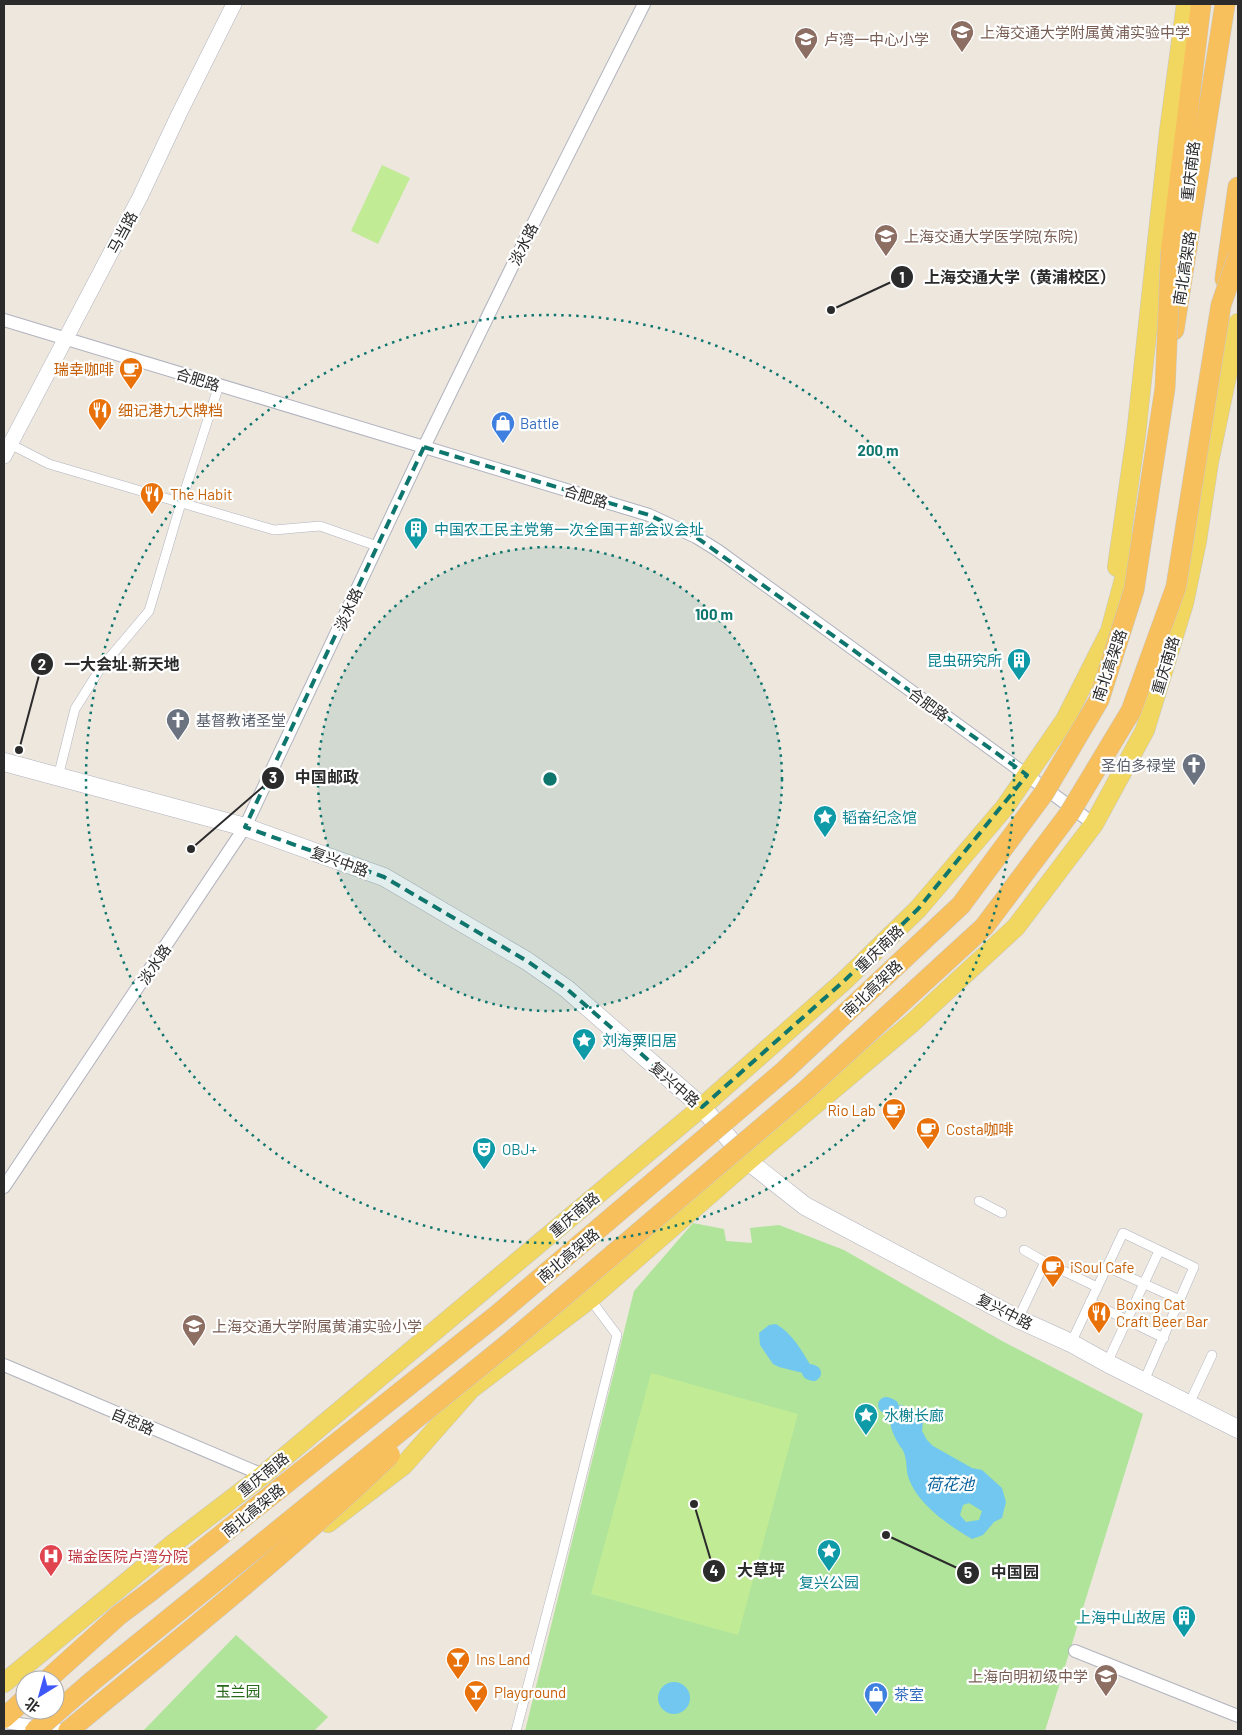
<svg xmlns="http://www.w3.org/2000/svg" width="1242" height="1735" viewBox="0 0 1242 1735" font-family="Barlow,'Noto Sans SC',sans-serif">
	<style>
		.green { fill: #afe49a }
		.pitch { fill: #c2eb96 }
		.water { fill: #71c7ef; fill-rule: evenodd }
		.lines { fill: none; stroke-linecap: round; stroke-linejoin: round }
		.canal { stroke: #71c7ef; stroke-width: 16 }
		.pedestrian-casing { stroke: #b1b3bf; stroke-width: 10 }
		.minor-casing { stroke: #b1b3bf; stroke-width: 14 }
		.tertiary-casing { stroke: #b1b3bf; stroke-width: 16 }
		.secondary-casing { stroke: #b1b3bf; stroke-width: 19 }
		.primary-casing { stroke: #c8c8c8; stroke-width: 20 }
		.trunk-casing { stroke: #c8c8c8; stroke-width: 21 }
		.pedestrian { stroke: #fff; stroke-width: 9 }
		.minor { stroke: #fff; stroke-width: 12 }
		.tertiary { stroke: #fff; stroke-width: 15 }
		.secondary { stroke: #fff; stroke-width: 18 }
		.primary { stroke: #f1d75f; stroke-width: 19 }
		.trunk { stroke: #f8c05c; stroke-width: 20 }
		.trunk-bridge-casing { stroke: #c8c8c8; stroke-width: 21; stroke-linecap: butt }
		.trunk-bridge { stroke: #f8c05c; stroke-width: 20 }
		.marked { fill: none; stroke: #0f766e; stroke-width: 4; stroke-dasharray: 10 6; stroke-linejoin: round }
		.ring { fill: none; stroke: #0f766e; stroke-width: 2.5; stroke-dasharray: 2.5 5 }
		.labels { text-anchor: middle; dominant-baseline: central; stroke-width: 4.5; stroke-linejoin: round; paint-order: stroke }
		.education-label { font-size: 15px; fill: #785e54; stroke: #fff; text-anchor: start }
		.street-label { font-size: 15px; fill: #2b2b2b; stroke: #fff }
		.food-label { font-size: 15px; fill: #c56008; stroke: #fff; text-anchor: start }
		.shop-label { font-size: 15px; fill: #366cbe; stroke: #fff; text-anchor: start }
		.culture-label { font-size: 15px; fill: #0d838f; stroke: #fff; text-anchor: start }
		.worship-label { font-size: 15px; fill: #5b616d; stroke: #fff; text-anchor: start }
		.health-label { font-size: 15px; fill: #be3a42; stroke: #fff; text-anchor: start }
		.park-label { font-size: 15px; fill: #27691a; stroke: #fff }
		.water-label { font-size: 16px; font-style: italic; fill: #0d649d; stroke: #fff }
		.centre { fill: #0f766e; stroke: #fff; stroke-width: 2.5 }
		.ring-label { font-size: 15px; text-anchor: middle; font-weight: bold; fill: #0f766e; stroke: #fff; stroke-width: 4.5; stroke-linejoin: round; paint-order: stroke }
		.leader { fill: none; stroke: #2b2b2b; stroke-width: 2 }
		.callout-dot { fill: #2b2b2b; stroke: #fff; stroke-width: 2 }
		.mark-label { font-size: 15px; text-anchor: middle; font-weight: bold; fill: #fff }
		.callout-label { font-size: 16px; text-anchor: middle; font-weight: bold; fill: #2b2b2b; stroke: #fff; stroke-width: 4.5; stroke-linejoin: round; paint-order: stroke }
	</style>
	<rect width="100%" height="100%" fill="#ede7de"/>
	<g class="green">
		<polygon points="693,1223 724,1229 726,1241 752,1243 750,1228 779,1225 844,1250 1002,1341 1143,1414 1045,1731 525,1731 634,1291"/>
		<polygon points="236,1635 328,1717 314,1731 143,1731"/>
	</g>
	<g class="pitch">
		<polygon points="382,165 410,178 378,244 351,231"/>
		<polygon points="651,1373 798,1414 738,1635 591,1594"/>
	</g>
	<g class="water">
		<path d="M776,1324C793,1334 801,1350 811,1366L810,1372L807,1374L779,1367L773,1364L760,1345L759,1333L769,1325Z"/>
		<path d="M902,1405L923,1421L922,1431L927,1440L933,1446L972,1468L982,1470L1002,1488L1006,1502L1002,1518L994,1522L983,1535L972,1539C948,1525 916,1503 908,1476C906,1468 907,1460 904,1453C903,1449 900,1447 898,1443C891,1431 888,1421 891,1407ZM969,1503L982,1511L979,1520L966,1522L960,1515L963,1505Z"/>
		<circle cx="674" cy="1698" r="16"/>
	</g>
	<g class="lines">
		<g class="canal">
			<polyline points="810,1372 813,1373"/>
			<polyline points="886,1405 891,1407"/>
		</g>
		<g class="pedestrian-casing">
			<g id="pedestrian">
				<polyline points="10,444 49,464 274,530 320,526 377,546"/>
				<polyline points="58,777 75,709 100,669 149,611 181,503 219,385"/>
				<polyline points="979,1201 1002,1213"/>
				<polyline points="1045,1262 1097,1287"/>
				<polyline points="1107,1267 1180,1300"/>
				<polyline points="1090,1302 1164,1338"/>
				<polyline points="1018,1319 1045,1262 1024,1250"/>
				<polyline points="1071,1343 1123,1233 1194,1267 1144,1381"/>
				<polyline points="1107,1363 1159,1251"/>
				<polyline points="1189,1404 1212,1355"/>
				<polyline points="516,1731 561,1559 617,1335 590,1299"/>
			</g>
		</g>
		<g class="minor-casing">
			<g id="minor">
				<polyline points="4,320 649,515 696,537 717,550 1094,824"/>
				<polyline points="4,1187 245,827 424,447 527,236 644,4"/>
				<polyline points="4,1365 263,1475"/>
				<polyline points="1075,1651 1238,1716"/>
				<polyline points="4,1722 70,1731"/>
			</g>
		</g>
		<g class="tertiary-casing">
			<polyline id="tertiary" points="4,456 140,197 179,114 234,4"/>
		</g>
		<g class="secondary-casing">
			<polyline id="secondary" points="4,762 245,827 384,877 527,961 567,989 702,1107 748,1161 805,1206 1018,1319 1071,1343 1107,1363 1238,1429"/>
		</g>
		<g class="primary-casing">
			<g id="primary">
				<polyline points="1117,567 1136,435 1169,131 1186,4"/>
				<polyline points="328,1523 404,1465 471,1389 590,1299 748,1161 912,1023 1016,927 1094,824 1145,730 1184,603 1197,541 1209,462 1238,323"/>
				<polyline points="4,1683 174,1543 263,1475 702,1107 844,981 918,909 1005,807 1065,720 1110,631 1134,542"/>
			</g>
		</g>
		<g class="trunk-casing">
			<g id="trunk">
				<polyline points="1171,250 1201,4"/>
				<polyline points="1225,279 1238,187"/>
				<polyline points="1174,330 1225,4"/>
				<polyline points="47,1680 119,1615 151,1591"/>
				<polyline points="4,1718 25,1699"/>
			</g>
		</g>
		<use href="#pedestrian" class="pedestrian"/>
		<use href="#minor" class="minor"/>
		<use href="#tertiary" class="tertiary"/>
		<use href="#secondary" class="secondary"/>
		<use href="#primary" class="primary"/>
		<use href="#trunk" class="trunk"/>
		<g class="trunk-bridge-casing">
			<g id="trunk-bridge">
				<polyline points="151,1591 497,1315 784,1071 961,905 1044,793 1099,700 1134,590 1165,388 1171,250"/>
				<polyline points="35,1731 90,1683 509,1343 805,1091 984,927 1069,814 1131,711 1176,587 1221,305 1238,256"/>
				<path d="M68,1731C177,1641 288,1553 390,1455"/>
			</g>
		</g>
		<use href="#trunk-bridge" class="trunk-bridge"/>
	</g>
	<path class="marked" d="M424,447L649,515L696,537L1027,775L918,909L844,981L702,1107L567,989L527,961L384,877L245,827Z"/>
	<circle cx="550" cy="779" r="232" fill="#0f766e" fill-opacity=".12"/>
	<g class="ring">
		<circle cx="550" cy="779" r="232"/>
		<circle cx="550" cy="779" r="464"/>
	</g>
	<defs>
		<g id="school-pin" transform="scale(1.25)"><path d="M0 17L-7.5 6A9.5 9.5 0 1 1 7.5 6Z" fill="#8d6e63" stroke="#fff"/><path d="M0-5L7-2L0 1L-7-2ZM-4 1L0 2.5L4 1V4Q0 6-4 4Z" fill="#fff"/></g>
		<g id="cafe-pin" transform="scale(1.25)"><path d="M0 17L-7.5 6A9.5 9.5 0 1 1 7.5 6Z" fill="#e8710a" stroke="#fff"/><path d="M-5.5-4.5H6V0H3Q3 3.5 0 3.5H-2.5Q-5.5 3.5-5.5 0ZM3-3.2v2h1.7v-2ZM-6 4.5H4V6H-6Z" fill="#fff"/></g>
		<g id="restaurant-pin" transform="scale(1.25)"><path d="M0 17L-7.5 6A9.5 9.5 0 1 1 7.5 6Z" fill="#e8710a" stroke="#fff"/><path d="M-5-6h1v4h1v-4h1v4h1v-4h1v5L-1.5 .5V6h-2V.5L-5-1ZM5-6V6H3V1.5H1.5Q1.5-4 5-6Z" fill="#fff"/></g>
		<g id="shop-pin" transform="scale(1.25)"><path d="M0 17L-7.5 6A9.5 9.5 0 1 1 7.5 6Z" fill="#3f7fe0" stroke="#fff"/><path d="M-5-2.5h2.3a2.7 3.5 0 0 1 5.4 0H5L5.5 6h-11ZM-1.5-2.5h3a1.5 2.3 0 0 0-3 0Z" fill="#fff"/></g>
		<g id="building-pin" transform="scale(1.25)"><path d="M0 17L-7.5 6A9.5 9.5 0 1 1 7.5 6Z" fill="#0f9aa8" stroke="#fff"/><path d="M-4-6H4V6H1V3H-1V6H-4ZM-2.5-4.3h1.7v1.8h-1.7ZM.8-4.3h1.7v1.8H.8ZM-2.5-1h1.7V.8h-1.7ZM.8-1h1.7V.8H.8Z" fill="#fff"/></g>
		<g id="church-pin" transform="scale(1.25)"><path d="M0 17L-7.5 6A9.5 9.5 0 1 1 7.5 6Z" fill="#6b7280" stroke="#fff"/><path d="M-1.2-6h2.4v3.5h3.3v2.4h-3.3V6h-2.4V-.1h-3.3v-2.4h3.3Z" fill="#fff"/></g>
		<g id="sight-pin" transform="scale(1.25)"><path d="M0 17L-7.5 6A9.5 9.5 0 1 1 7.5 6Z" fill="#0f9aa8" stroke="#fff"/><path d="M0-6L1.8-2.2L6-1.7L2.9 1.2L3.7 5.4L0 3.3L-3.7 5.4L-2.9 1.2L-6-1.7L-1.8-2.2Z" fill="#fff"/></g>
		<g id="theatre-pin" transform="scale(1.25)"><path d="M0 17L-7.5 6A9.5 9.5 0 1 1 7.5 6Z" fill="#0f9aa8" stroke="#fff"/><path d="M-5-5.5Q0-4 5-5.5V0Q5 5 0 6Q-5 5-5 0ZM-3.3-2.5H-1v1.5H-3.3ZM1-2.5H3.3v1.5H1ZM-2.8 1Q0 5.5 2.8 1Z" fill="#fff"/></g>
		<g id="hospital-pin" transform="scale(1.25)"><path d="M0 17L-7.5 6A9.5 9.5 0 1 1 7.5 6Z" fill="#e0444e" stroke="#fff"/><path d="M-5-5h3v3.5h4V-5h3V5h-3V1.5h-4V5h-3Z" fill="#fff"/></g>
		<g id="bar-pin" transform="scale(1.25)"><path d="M0 17L-7.5 6A9.5 9.5 0 1 1 7.5 6Z" fill="#e8710a" stroke="#fff"/><path d="M-6-5H6L.8 .8V4.5H3.5V6h-7V4.5H-.8V.8Z" fill="#fff"/></g>
	</defs>
	<g fill-rule="evenodd">
		<use href="#school-pin" x="962" y="32"/>
		<use href="#school-pin" x="806" y="39"/>
		<use href="#school-pin" x="886" y="236"/>
		<use href="#cafe-pin" x="131" y="369"/>
		<use href="#restaurant-pin" x="100" y="410"/>
		<use href="#shop-pin" x="503" y="423"/>
		<use href="#restaurant-pin" x="152" y="494"/>
		<use href="#building-pin" x="416" y="529"/>
		<use href="#building-pin" x="1019" y="660"/>
		<use href="#church-pin" x="178" y="720"/>
		<use href="#church-pin" x="1194" y="765"/>
		<use href="#sight-pin" x="825" y="817"/>
		<use href="#sight-pin" x="584" y="1040"/>
		<use href="#cafe-pin" x="894" y="1110"/>
		<use href="#cafe-pin" x="928" y="1129"/>
		<use href="#theatre-pin" x="484" y="1149"/>
		<use href="#cafe-pin" x="1053" y="1267"/>
		<use href="#restaurant-pin" x="1099" y="1313"/>
		<use href="#school-pin" x="194" y="1326"/>
		<use href="#sight-pin" x="866" y="1415"/>
		<use href="#sight-pin" x="829" y="1551"/>
		<use href="#hospital-pin" x="51" y="1556"/>
		<use href="#building-pin" x="1184" y="1617"/>
		<use href="#bar-pin" x="458" y="1659"/>
		<use href="#school-pin" x="1106" y="1676"/>
		<use href="#bar-pin" x="476" y="1692"/>
		<use href="#shop-pin" x="876" y="1694"/>
	</g>
	<g class="labels">
		<g class="education-label">
			<text x="980" y="32">上海交通大学附属黄浦实验中学</text>
			<text x="824" y="39">卢湾一中心小学</text>
			<text x="904" y="236">上海交通大学医学院(东院)</text>
			<text x="212" y="1326">上海交通大学附属黄浦实验小学</text>
			<text x="1088" y="1676" text-anchor="end">上海向明初级中学</text>
		</g>
		<g class="street-label">
			<text transform="translate(1190 171) rotate(-83)">重庆南路</text>
			<text transform="translate(122 232) rotate(-62)">马当路</text>
			<text transform="translate(523 244) rotate(-64)">淡水路</text>
			<text transform="translate(1184 268) rotate(-81)">南北高架路</text>
			<text transform="translate(198 379) rotate(17)">合肥路</text>
			<text transform="translate(586 496) rotate(17)">合肥路</text>
			<text transform="translate(348 609) rotate(-65)">淡水路</text>
			<text transform="translate(1109 665) rotate(-71)">南北高架路</text>
			<text transform="translate(1165 665) rotate(-73)">重庆南路</text>
			<text transform="translate(929 704) rotate(36)">合肥路</text>
			<text transform="translate(340 861) rotate(20)">复兴中路</text>
			<text transform="translate(879 948) rotate(-44)">重庆南路</text>
			<text transform="translate(154 964) rotate(-56)">淡水路</text>
			<text transform="translate(872 988) rotate(-43)">南北高架路</text>
			<text transform="translate(675 1084) rotate(41)">复兴中路</text>
			<text transform="translate(574 1214) rotate(-40)">重庆南路</text>
			<text transform="translate(568 1255) rotate(-40)">南北高架路</text>
			<text transform="translate(1005 1311) rotate(27)">复兴中路</text>
			<text transform="translate(133 1421) rotate(23)">自忠路</text>
			<text transform="translate(263 1474) rotate(-39)">重庆南路</text>
			<text transform="translate(253 1510) rotate(-39)">南北高架路</text>
		</g>
		<g class="food-label">
			<text x="114" y="369" text-anchor="end">瑞幸咖啡</text>
			<text x="118" y="410">细记港九大牌档</text>
			<text x="170" y="494">The Habit</text>
			<text x="876" y="1110" text-anchor="end">Rio Lab</text>
			<text x="946" y="1129">Costa咖啡</text>
			<text x="1070" y="1267">iSoul Cafe</text>
			<text x="1116" y="1304">Boxing Cat<tspan x="1116" dy="17">Craft Beer Bar</tspan></text>
			<text x="476" y="1659">Ins Land</text>
			<text x="494" y="1692">Playground</text>
		</g>
		<g class="shop-label">
			<text x="520" y="423">Battle</text>
			<text x="894" y="1694">茶室</text>
		</g>
		<g class="culture-label">
			<text x="434" y="529">中国农工民主党第一次全国干部会议会址</text>
			<text x="1002" y="660" text-anchor="end">昆虫研究所</text>
			<text x="842" y="817">韬奋纪念馆</text>
			<text x="602" y="1040">刘海粟旧居</text>
			<text x="502" y="1149">OBJ+</text>
			<text x="884" y="1415">水榭长廊</text>
			<text x="829" y="1582" text-anchor="middle">复兴公园</text>
			<text x="1166" y="1617" text-anchor="end">上海中山故居</text>
		</g>
		<g class="worship-label">
			<text x="196" y="720">基督教诸圣堂</text>
			<text x="1176" y="765" text-anchor="end">圣伯多禄堂</text>
		</g>
		<g class="health-label">
			<text x="68" y="1556">瑞金医院卢湾分院</text>
		</g>
		<g class="park-label">
			<text x="238" y="1691">玉兰园</text>
		</g>
		<g class="water-label">
			<text x="950" y="1483">荷花池</text>
		</g>
	</g>
	<circle cx="550" cy="779" r="8" class="centre"/>
	<g class="ring-label">
		<text x="878" y="456">200 m</text>
		<text x="714" y="620">100 m</text>
	</g>
	<path class="leader" d="M831 310L902 277M19 750L42 664M191 849L273 778M694 1504L714 1571M886 1535L968 1573"/>
	<g class="callout-dot">
		<circle cx="831" cy="310" r="5"/>
		<circle cx="19" cy="750" r="5"/>
		<circle cx="191" cy="849" r="5"/>
		<circle cx="694" cy="1504" r="5"/>
		<circle cx="886" cy="1535" r="5"/>
		<circle cx="902" cy="277" r="12"/>
		<circle cx="42" cy="664" r="12"/>
		<circle cx="273" cy="778" r="12"/>
		<circle cx="714" cy="1571" r="12"/>
		<circle cx="968" cy="1573" r="12"/>
	</g>
	<g class="mark-label">
		<text x="902" y="283">1</text>
		<text x="42" y="670">2</text>
		<text x="273" y="783">3</text>
		<text x="714" y="1576">4</text>
		<text x="968" y="1578">5</text>
	</g>
	<g class="callout-label">
		<text x="1020" y="283">上海交通大学（黄浦校区）</text>
		<text x="122" y="670">一大会址·新天地</text>
		<text x="327" y="783">中国邮政</text>
		<text x="761" y="1576">大草坪</text>
		<text x="1015" y="1578">中国园</text>
	</g>
	<rect width="1242" height="1735" fill="none" stroke="#2b2b2b" stroke-width="10"/>
	<g transform="translate(40 1695) rotate(217)"><circle r="24" fill="#ffffff" stroke="#aaaaaa"/>
	<path d="M0-4L9 19L0 12L-9 19Z" fill="#3e57fa"/>
	<text y="-8" font-size="14" font-weight="bold" text-anchor="middle" fill="#2b2b2b">北</text>
	</g>
</svg>
